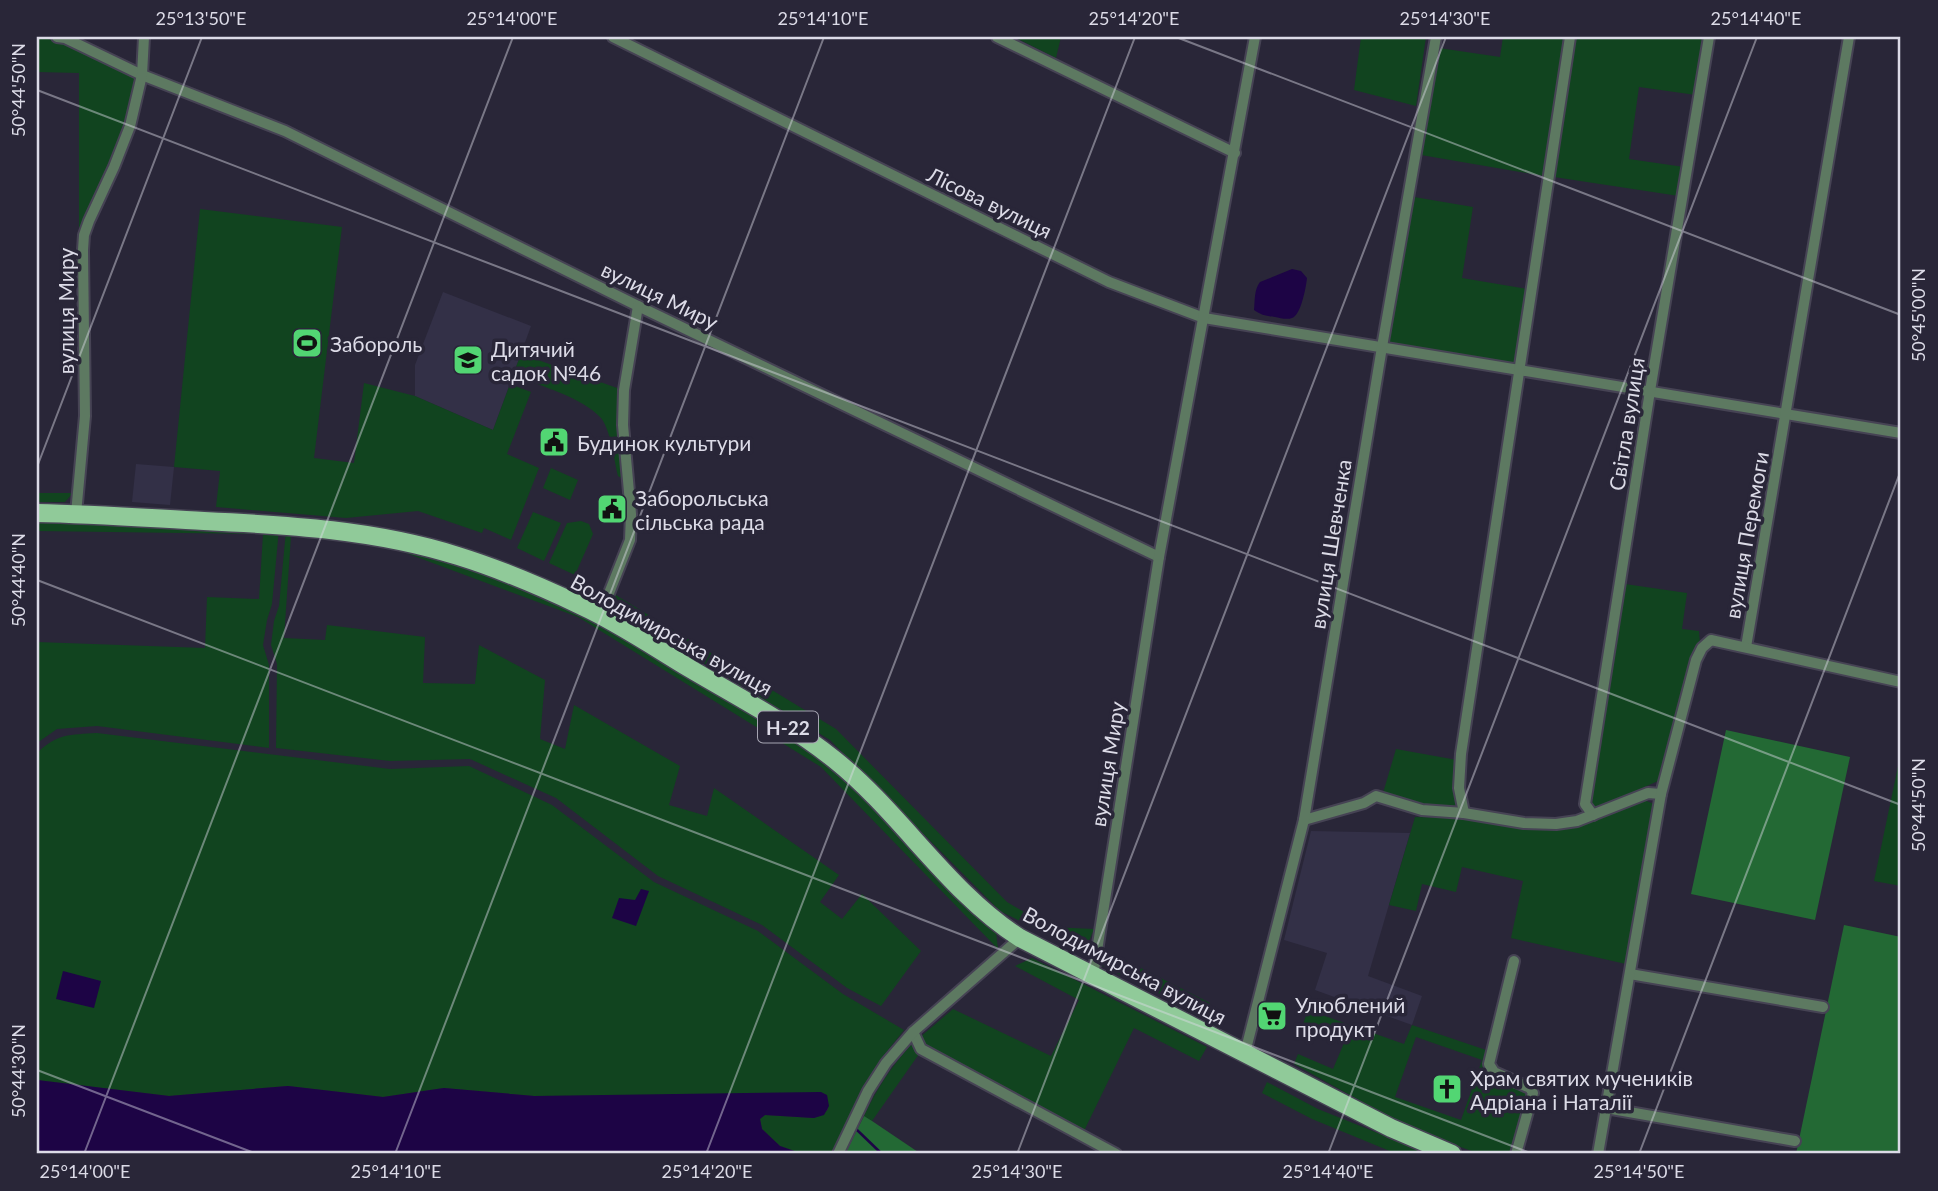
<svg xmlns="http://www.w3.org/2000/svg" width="1938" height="1191" viewBox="0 0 1938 1191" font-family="Lato,sans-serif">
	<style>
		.built { fill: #333047 }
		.green { fill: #11441f; fill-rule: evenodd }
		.forest { fill: #236934 }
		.water { fill: #1d0445 }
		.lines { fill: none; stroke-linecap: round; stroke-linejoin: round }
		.stream { stroke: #1d0445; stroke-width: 2.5 }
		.minor-casing { stroke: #464354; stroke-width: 14 }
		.primary-casing { stroke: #464354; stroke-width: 21 }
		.minor { stroke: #5d7961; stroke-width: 10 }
		.primary { stroke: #90ca99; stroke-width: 18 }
		.ticks { fill: none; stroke: #dcdbe7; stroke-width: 2; stroke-opacity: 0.45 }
		.labels { text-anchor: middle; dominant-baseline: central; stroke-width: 7; stroke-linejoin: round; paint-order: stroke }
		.shield { fill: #292638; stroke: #a6a5b2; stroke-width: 2 }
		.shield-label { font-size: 19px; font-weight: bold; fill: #dcdbe7 }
		.street-label { font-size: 21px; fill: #dcdbe7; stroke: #292638 }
		.poi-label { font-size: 21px; fill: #dcdbe7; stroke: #292638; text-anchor: start }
		.neatline { fill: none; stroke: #dcdbe7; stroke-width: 2.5 }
		.ticks-label { font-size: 18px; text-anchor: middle; fill: #dcdbe7 }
	</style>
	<rect width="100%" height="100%" fill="#292638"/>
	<g class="built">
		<polygon points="443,292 531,326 493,430 415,396 415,365"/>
		<polygon points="136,464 174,467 170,505 132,502"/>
		<polygon points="1311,831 1410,833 1368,976 1422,996 1412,1025 1315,990 1327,953 1284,940"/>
	</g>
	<g class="green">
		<polygon points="37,37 64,42 137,77 126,124 111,165 79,234 79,73 37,72"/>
		<polygon points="1014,37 1061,37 1056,58"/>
		<polygon points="1361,37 1426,37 1416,106 1354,90"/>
		<polygon points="1503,37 1566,37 1544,176 1421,155 1439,48 1500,57"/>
		<polygon points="1575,37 1705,37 1696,95 1639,87 1629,159 1684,167 1679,196 1554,177"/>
		<polygon points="1414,197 1473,207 1462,278 1527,289 1515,364 1389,343"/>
		<polygon points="200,209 342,227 314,458 354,463 364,383 415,396 493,430 510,384 531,392 507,454 539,468 511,540 484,528 482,533 418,511 346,518 216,507 220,471 174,467"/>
		<path d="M521,354L620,389L618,425L624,480L618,476C614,460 611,431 601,418C582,397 540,386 513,375Z"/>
		<polygon points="551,468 578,480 570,500 543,488"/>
		<polygon points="37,493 73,493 65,502 37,502"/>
		<polygon points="533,512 561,523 544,561 517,548"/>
		<polygon points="37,520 279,529 272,604 267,620 263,645 269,665 269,748 97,726 57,729 37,743 37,642 205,648 207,597 259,599 263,534 37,531"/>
		<polygon points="581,521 589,524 593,534 575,575 549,563 567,523"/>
		<polygon points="286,530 425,551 582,611 751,711 847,776 949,887 996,932 998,949 821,767 578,617 387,546 291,536 284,638 325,640 327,625 425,637 423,683 475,684 479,645 545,680 540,739 565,749 574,705 680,766 669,805 707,816 714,788 839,875 820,902 842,919 862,894 921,951 881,1006 847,988 762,925 658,876 556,798 470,759 390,761 276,748 277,664 271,645 274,621 279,606"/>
		<polygon points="1625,584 1687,593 1682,629 1699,631 1700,644 1694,656 1658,781 1595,809 1590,803"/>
		<polygon points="614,594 836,729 1007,902 1050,927 1094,929 1084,953 1000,911 830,740 610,606"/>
		<path d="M97,733L390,769L469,766L552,805L654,882L758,931L843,994L904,1030L880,1060L862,1088L832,1154H803L780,1146L762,1129L760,1119L765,1115L814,1118L828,1110L827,1095L534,1096L444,1088L383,1097L288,1086L169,1096L37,1080V753C58,733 69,735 97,733Z"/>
		<polygon points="1396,749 1457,760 1458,806 1424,804 1383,793"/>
		<polygon points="1901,752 1901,886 1874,881"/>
		<polygon points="1644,800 1654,804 1626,964 1511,938 1523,881 1462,867 1456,892 1422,884 1416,911 1389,905 1415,817 1463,818 1523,828 1556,829 1578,826"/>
		<polygon points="1105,950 1210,1003 1204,1016 1195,1011 1198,1004 1171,991 1168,998 1102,966"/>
		<polygon points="1032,958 1207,1047 1199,1061 1134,1028 1084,1131 924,1048 919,1038 953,1009 1051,1056 1079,1000 1015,966"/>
		<path d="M1308,1010L1404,1044L1412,1025L1489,1051L1485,1065L1529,1094L1511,1154H1480L1452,1144L1395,1120L1294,1064L1298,1054L1333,1069L1344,1043L1303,1024ZM1416,1037L1482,1060L1461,1120L1395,1097Z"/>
		<path d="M912,1044L919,1054L872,1121L864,1116C877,1088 891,1067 912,1044Z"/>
		<polygon points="1267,1082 1318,1109 1430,1154 1397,1154 1312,1119 1262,1093"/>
	</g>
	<g class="forest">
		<polygon points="1726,730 1850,757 1815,920 1691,894"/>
		<polygon points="1844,925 1901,937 1901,1154 1796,1154"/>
		<polygon points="864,1116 872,1121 921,1154 845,1154"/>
	</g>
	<g class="water">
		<path d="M1292,269L1301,271L1307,278C1306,287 1301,315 1292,318C1287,320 1280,318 1275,317C1266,316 1261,315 1254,310C1255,300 1254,290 1260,282Z"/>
		<polygon points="641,889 649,891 636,926 612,918 619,898 635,900"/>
		<polygon points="63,971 101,981 94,1008 56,999"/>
		<polygon points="37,1080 169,1096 288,1086 383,1097 444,1088 534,1096 821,1092 827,1095 829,1106 824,1115 814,1118 765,1115 760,1119 762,1129 780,1146 803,1154 37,1154"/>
	</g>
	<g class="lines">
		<polyline class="stream" points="856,1129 882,1154"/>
		<g class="minor-casing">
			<g id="minor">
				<polyline points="57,37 65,38 142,75 285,131 638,306 1159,557"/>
				<polyline points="613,37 1109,282 1204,318 1901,433"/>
				<polyline points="997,37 1235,153"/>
				<polyline points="76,514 85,416 83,250 84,235 89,221 114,167 130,126 142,75 144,37"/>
				<polyline points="600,616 630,540 631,514 623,425 624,390 638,306"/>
				<polyline points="1746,647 1849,37"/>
				<polyline points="1464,813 1459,788 1461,754 1570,37"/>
				<polyline points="1593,815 1585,804 1650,391 1709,37"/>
				<polyline points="1304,820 1364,803 1376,796 1422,810 1464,813 1524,823 1556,824 1577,821 1648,793 1661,794"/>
				<polyline points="1514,961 1489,1064 1494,1072 1530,1088 1533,1093 1516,1154"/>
				<polyline points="1630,974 1823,1007"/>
				<polyline points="1093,976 1159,557 1255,37"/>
				<polyline points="913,1032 921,1049 1116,1154"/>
				<polyline points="1245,1053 1304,820 1382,347 1436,37"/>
				<polyline points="1606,1108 1795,1141"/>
				<polyline points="838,1154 868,1091 886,1063 913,1032 1020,938"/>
				<polyline points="1598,1154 1661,794 1696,660 1702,648 1711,640 1901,682"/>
			</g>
		</g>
		<g class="primary-casing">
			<path id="primary" d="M37,513C93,514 148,518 204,521C289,525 376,530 458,556C500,569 542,587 582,606C619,623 654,647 689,668C738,697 790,724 835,760C901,813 948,892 1020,938L1391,1128L1452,1154"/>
		</g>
		<use href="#minor" class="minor"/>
		<use href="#primary" class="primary"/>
	</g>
	<path class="ticks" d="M1176,37L1901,315M37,90L1901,805M37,467L202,37M37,580L1533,1154M37,1070L257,1154M84,1154L513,37M395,1154L824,37M706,1154L1135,37M1017,1154L1446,37M1328,1154L1757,37M1639,1154L1901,470"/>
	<defs>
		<g id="stadium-square" transform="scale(1.575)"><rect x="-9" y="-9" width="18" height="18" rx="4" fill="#52d673" stroke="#292638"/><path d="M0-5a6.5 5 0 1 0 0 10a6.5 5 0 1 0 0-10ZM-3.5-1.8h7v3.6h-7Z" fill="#111"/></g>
		<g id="school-square" transform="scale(1.575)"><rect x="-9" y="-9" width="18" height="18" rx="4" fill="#52d673" stroke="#292638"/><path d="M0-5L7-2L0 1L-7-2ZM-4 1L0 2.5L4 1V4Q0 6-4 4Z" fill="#111"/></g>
		<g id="civic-square" transform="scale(1.575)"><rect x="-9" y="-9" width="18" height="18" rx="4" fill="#52d673" stroke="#292638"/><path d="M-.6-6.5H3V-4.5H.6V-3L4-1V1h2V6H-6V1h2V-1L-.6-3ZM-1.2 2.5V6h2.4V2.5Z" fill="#111"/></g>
		<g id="supermarket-square" transform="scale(1.575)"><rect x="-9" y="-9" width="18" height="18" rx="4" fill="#52d673" stroke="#292638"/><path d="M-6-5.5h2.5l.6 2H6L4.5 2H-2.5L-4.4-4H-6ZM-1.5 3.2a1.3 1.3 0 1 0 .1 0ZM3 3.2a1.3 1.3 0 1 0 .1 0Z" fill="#111"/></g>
		<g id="church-square" transform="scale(1.575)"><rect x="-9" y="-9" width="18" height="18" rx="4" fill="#52d673" stroke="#292638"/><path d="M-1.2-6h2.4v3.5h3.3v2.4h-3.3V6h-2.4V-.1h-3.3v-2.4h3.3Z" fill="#111"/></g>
	</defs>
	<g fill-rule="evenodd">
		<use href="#stadium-square" x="307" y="343"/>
		<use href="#school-square" x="468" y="360"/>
		<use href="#civic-square" x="554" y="442"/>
		<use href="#civic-square" x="612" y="509"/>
		<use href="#supermarket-square" x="1272" y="1016"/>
		<use href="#church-square" x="1447" y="1089"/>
	</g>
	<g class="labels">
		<rect class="shield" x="758" y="711.5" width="60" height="31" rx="5"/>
		<g class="shield-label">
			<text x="788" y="727">Н-22</text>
		</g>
		<g class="street-label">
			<text transform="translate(990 202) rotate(26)">Лісова вулиця</text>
			<text transform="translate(660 295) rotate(26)">вулиця Миру</text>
			<text transform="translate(65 311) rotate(-90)">вулиця Миру</text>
			<text transform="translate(1626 424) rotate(-81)">Світла вулиця</text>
			<text transform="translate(1746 535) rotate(-80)">вулиця Перемоги</text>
			<text transform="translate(1330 544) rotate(-81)">вулиця Шевченка</text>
			<text transform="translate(672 634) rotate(29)">Володимирська вулиця</text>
			<text transform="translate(1107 764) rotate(-81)">вулиця Миру</text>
			<text transform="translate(1125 965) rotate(28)">Володимирська вулиця</text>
		</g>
		<g class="poi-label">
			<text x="330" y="343">Забороль</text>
			<text x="491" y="348">Дитячий<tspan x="491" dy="24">садок №46</tspan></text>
			<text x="577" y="442">Будинок культури</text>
			<text x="635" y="497">Заборольська<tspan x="635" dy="24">сільська рада</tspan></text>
			<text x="1295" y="1004">Улюблений<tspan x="1295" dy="24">продукт</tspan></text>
			<text x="1470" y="1077">Храм святих мучеників<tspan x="1470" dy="24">Адріана і Наталії</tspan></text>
		</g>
	</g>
	<rect width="1938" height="1191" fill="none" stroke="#292638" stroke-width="77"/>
	<rect x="38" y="38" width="1861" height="1114" class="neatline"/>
	<g class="ticks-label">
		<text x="201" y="25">25°13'50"E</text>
		<text x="512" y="25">25°14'00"E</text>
		<text x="823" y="25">25°14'10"E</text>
		<text x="1134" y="25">25°14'20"E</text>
		<text x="1445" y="25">25°14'30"E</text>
		<text x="1756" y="25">25°14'40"E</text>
		<text transform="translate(19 90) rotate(-90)" y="6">50°44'50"N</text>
		<text transform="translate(1919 315) rotate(-90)" y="6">50°45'00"N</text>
		<text transform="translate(19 580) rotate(-90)" y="6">50°44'40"N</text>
		<text transform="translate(1919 805) rotate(-90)" y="6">50°44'50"N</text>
		<text transform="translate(19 1071) rotate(-90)" y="6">50°44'30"N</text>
		<text x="85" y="1178">25°14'00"E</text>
		<text x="396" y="1178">25°14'10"E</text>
		<text x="707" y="1178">25°14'20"E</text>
		<text x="1017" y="1178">25°14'30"E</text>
		<text x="1328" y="1178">25°14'40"E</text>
		<text x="1639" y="1178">25°14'50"E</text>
	</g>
</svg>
